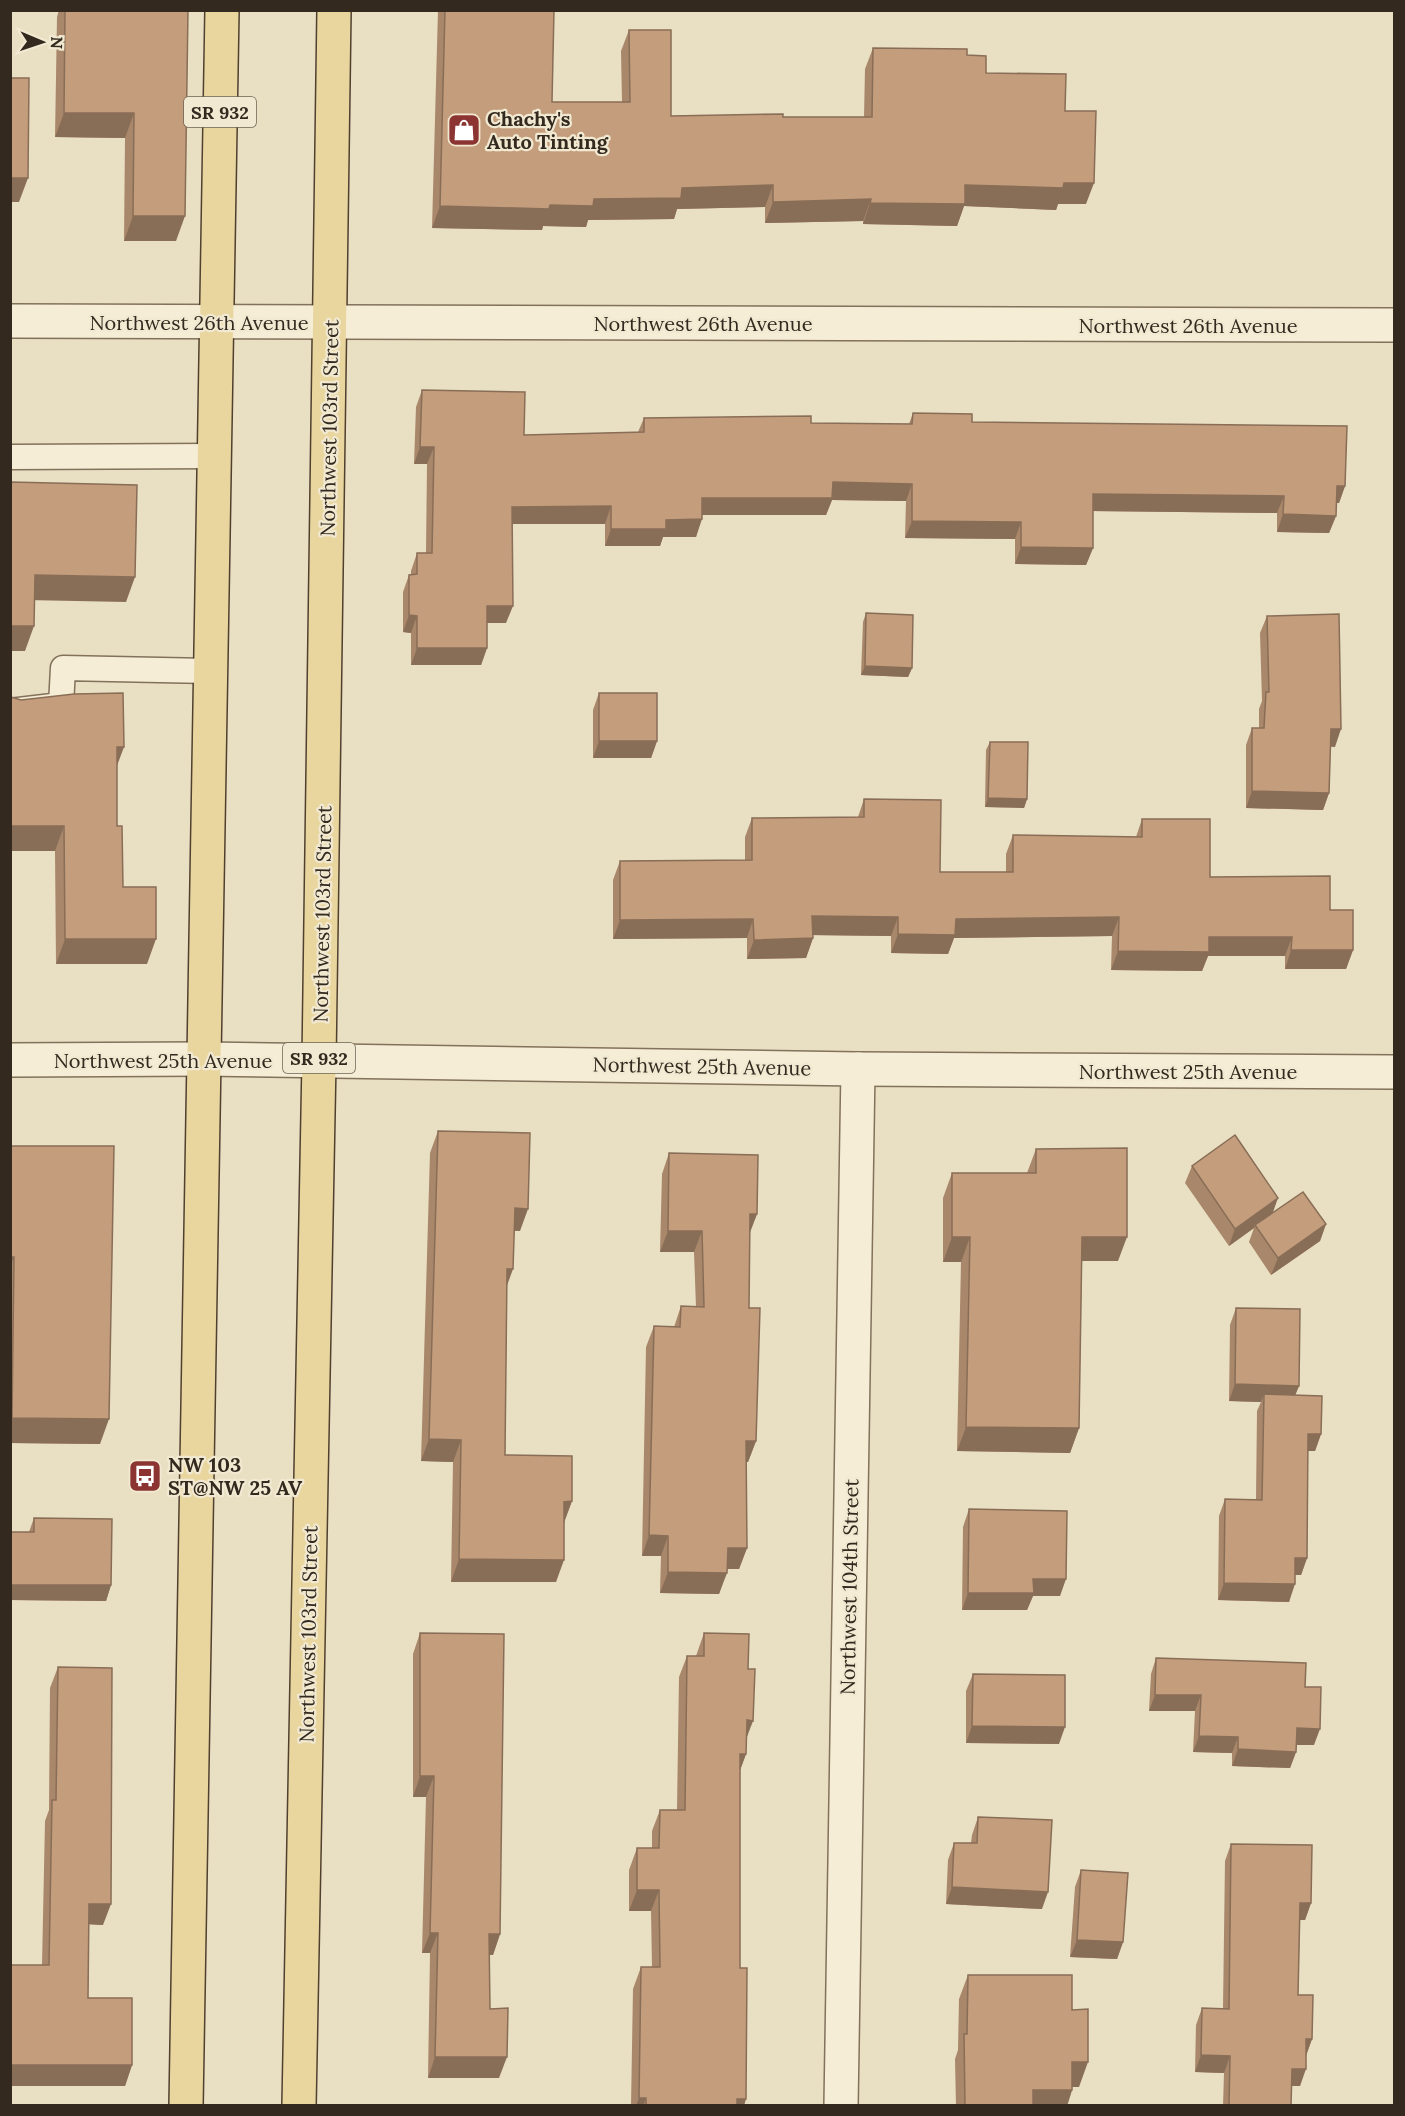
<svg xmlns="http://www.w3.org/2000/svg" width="1405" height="2116" viewBox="0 0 1405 2116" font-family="Lora,serif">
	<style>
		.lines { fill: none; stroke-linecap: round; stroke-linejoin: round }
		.service-casing { stroke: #82715b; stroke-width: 27 }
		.minor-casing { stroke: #82715b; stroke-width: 36 }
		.primary-casing { stroke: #50402f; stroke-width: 36 }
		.service { stroke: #f5edd5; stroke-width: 24 }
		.minor { stroke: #f5edd5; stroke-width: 33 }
		.primary { stroke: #e9d59e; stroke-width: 33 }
		.wall { fill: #a9876b }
		.shaded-wall { fill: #896e57 }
		.building { fill: #c49d7c; stroke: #896e57; stroke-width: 1.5 }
		.labels { text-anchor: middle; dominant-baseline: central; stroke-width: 4.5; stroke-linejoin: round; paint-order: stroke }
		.shield { fill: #f1e9d1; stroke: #6c6354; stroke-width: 1.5 }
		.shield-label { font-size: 18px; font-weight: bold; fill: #33291e }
		.poi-label { font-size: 20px; font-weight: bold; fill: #33291e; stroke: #f1e9d1; text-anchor: start }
		.street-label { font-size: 20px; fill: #33291e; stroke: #f1e9d1 }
	</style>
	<rect width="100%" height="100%" fill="#e9dfc3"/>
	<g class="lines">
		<g class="service-casing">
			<g id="service">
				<polyline points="10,457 214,456"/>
				<polyline points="10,711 61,705 63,668 209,671"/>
			</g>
		</g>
		<g class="minor-casing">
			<g id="minor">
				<polyline points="10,321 1394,325"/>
				<polyline points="10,1060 203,1059 858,1069 1394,1072"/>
				<polyline points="841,2106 858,1069"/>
			</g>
		</g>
		<g class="primary-casing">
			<g id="primary">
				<polyline points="186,2106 222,10"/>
				<polyline points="299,2106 319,1061 334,10"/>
			</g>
		</g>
		<use href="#service" class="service"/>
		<use href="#minor" class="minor"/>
		<use href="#primary" class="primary"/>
	</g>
	<g class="wall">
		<polygon points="59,10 188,10 176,241 124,241 125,138 55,137 57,17"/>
		<polygon points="438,10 554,10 552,102 622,102 621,51 629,30 671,116 783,117 864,117 865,69 873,48 967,55 986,73 1065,111 1086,204 1058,204 1056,210 964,206 957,226 863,224 863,221 765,223 765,207 677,209 674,219 588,220 586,227 543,226 542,230 432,228"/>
		<polygon points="422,390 524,435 638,432 644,418 811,423 909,424 913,413 1345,486 1339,503 1336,503 1336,516 1329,533 1277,532 1277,513 1093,511 1093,548 1086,565 1015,564 1015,539 905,538 906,501 832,500 826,515 702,515 696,537 663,537 660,546 605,546 605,524 512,524 506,623 487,623 487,648 481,665 411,665 411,633 403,632 403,592 409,575 411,575 411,571 417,553 426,553 427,464 414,464 416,407"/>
		<polygon points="866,613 912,668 908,677 861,675 863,622"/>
		<polygon points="1267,616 1335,747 1330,746 1329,793 1323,810 1246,808 1246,745 1252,728 1259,728 1259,709 1262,701 1260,633"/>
		<polygon points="599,693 657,741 651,758 593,758 593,710"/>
		<polygon points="11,697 117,766 117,826 123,887 147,964 56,964 55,851 10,851"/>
		<polygon points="990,742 1027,799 1024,808 985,807 986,750"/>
		<polygon points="864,799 940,872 1006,872 1006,854 1013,835 1136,837 1142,819 1210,877 1330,910 1353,950 1346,969 1285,969 1285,956 1208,956 1202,971 1111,970 1112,936 954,938 948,954 891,953 891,936 813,935 813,938 806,958 747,959 747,938 613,939 613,880 620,861 745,860 745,837 752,818 858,817"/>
		<polygon points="438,1131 520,1231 514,1231 507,1284 505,1455 572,1501 564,1521 556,1582 451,1582 453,1462 421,1461 430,1153"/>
		<polygon points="10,1146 100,1444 10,1443"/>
		<polygon points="1036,1149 1118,1261 1082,1261 1079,1428 1070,1453 957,1451 961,1262 943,1262 943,1198 952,1173 1027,1173"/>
		<polygon points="669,1153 757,1214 749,1234 749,1308 756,1441 748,1462 746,1462 747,1548 739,1569 727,1569 719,1594 660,1593 661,1556 642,1556 646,1347 654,1326 674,1327 681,1306 696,1307 694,1252 660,1252 662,1174"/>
		<polygon points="1192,1166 1273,1213 1326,1224 1320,1241 1271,1275 1249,1242 1254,1228 1229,1246 1185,1183"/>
		<polygon points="1236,1308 1299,1386 1295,1395 1321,1434 1315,1451 1308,1451 1307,1558 1301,1575 1295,1575 1289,1602 1218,1600 1219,1516 1225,1499 1256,1499 1257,1411 1261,1402 1229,1401 1230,1325"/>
		<polygon points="969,1509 1060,1596 1033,1596 1027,1610 962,1610 963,1527"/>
		<polygon points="34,1518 111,1585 106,1601 10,1600 10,1532 29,1532"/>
		<polygon points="420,1633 500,1934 493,1955 490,1955 490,2009 499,2078 428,2078 430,1953 422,1953 426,1797 413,1797 413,1654"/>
		<polygon points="704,1633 746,1739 746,1754 740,1770 740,1968 744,2106 631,2106 633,1989 641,1967 652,1967 651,1911 629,1911 629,1870 637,1848 652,1848 652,1831 660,1810 677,1810 679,1677 687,1656 696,1656"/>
		<polygon points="1156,1658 1305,1687 1314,1745 1296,1745 1296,1752 1290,1768 1232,1766 1232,1753 1193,1752 1195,1711 1149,1711 1151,1674"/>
		<polygon points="58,1667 103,1925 89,1924 88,1998 132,2065 125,2086 10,2086 10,1965 42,1965 45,1821 49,1810 50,1688"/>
		<polygon points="973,1674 1059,1744 966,1743 966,1691"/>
		<polygon points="978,1817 1042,1909 946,1904 948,1860 954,1843 971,1843 972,1835"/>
		<polygon points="1231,1844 1311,1903 1305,1920 1300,1920 1298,1995 1312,2039 1306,2055 1300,2086 1291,2086 1291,2106 1223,2106 1224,2073 1195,2072 1196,2025 1202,2008 1223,2008 1225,1861"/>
		<polygon points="1081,1870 1123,1942 1117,1959 1070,1957 1075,1887"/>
		<polygon points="968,1975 1072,2010 1079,2087 1072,2087 1072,2090 1067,2106 956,2106 955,2059 958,2050 959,1999"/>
	</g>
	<g class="shaded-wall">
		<polygon points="64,113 134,113 125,138 55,137"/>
		<polygon points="10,178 28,178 19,202 10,202"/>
		<polygon points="1064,183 1094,183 1086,204 1058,204 1056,210 964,206 957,226 863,224 870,203 965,185"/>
		<polygon points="773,185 765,207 677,209 674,219 588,220 586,227 543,226 542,230 432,228 440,206 550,205 682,188"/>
		<polygon points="871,199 863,221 765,223 773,202"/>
		<polygon points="133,216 185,216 176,241 124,241"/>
		<polygon points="420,447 434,447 427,464 414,464"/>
		<polygon points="833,482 912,484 906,501 832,500 826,515 696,515 702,498"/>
		<polygon points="1337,486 1345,486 1339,503 1330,503"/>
		<polygon points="1093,494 1284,496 1277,513 1087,511"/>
		<polygon points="611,506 605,524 505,524 512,507"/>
		<polygon points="1283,514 1336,516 1329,533 1277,532"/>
		<polygon points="702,519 696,537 663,537 660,546 605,546 611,529 666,520"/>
		<polygon points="912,521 1021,522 1015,539 905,538"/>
		<polygon points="1021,547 1093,548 1086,565 1015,564"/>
		<polygon points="35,575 135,577 126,602 26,600"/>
		<polygon points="487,606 513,606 506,623 481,623"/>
		<polygon points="409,615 417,616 411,633 403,632"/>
		<polygon points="10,626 34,626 25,651 10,651"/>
		<polygon points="417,648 487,648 481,665 411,665"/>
		<polygon points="865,666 912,668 908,677 861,675"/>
		<polygon points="1331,729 1341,729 1335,747 1324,746"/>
		<polygon points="599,741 657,741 651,758 593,758"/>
		<polygon points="117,747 124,747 115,771"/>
		<polygon points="1252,791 1329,793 1323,810 1246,808"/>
		<polygon points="988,798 1027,799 1024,808 985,807"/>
		<polygon points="11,826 64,826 55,851 10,851 10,829"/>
		<polygon points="812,916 898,917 891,936 805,935"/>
		<polygon points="1119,917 1112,936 954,938 948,954 891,953 898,934 956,919"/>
		<polygon points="753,919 747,938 613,939 620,920"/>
		<polygon points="1209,937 1292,937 1285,956 1208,956 1202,971 1111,970 1118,951"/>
		<polygon points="813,938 806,958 747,959 754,940"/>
		<polygon points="65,939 156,939 147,964 56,964"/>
		<polygon points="1291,950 1353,950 1346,969 1285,969"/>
		<polygon points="1278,1198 1272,1215 1255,1225 1254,1228 1229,1246 1235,1229"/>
		<polygon points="515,1208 528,1209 520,1231 507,1230"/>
		<polygon points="750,1214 757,1214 749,1235"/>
		<polygon points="1326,1224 1320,1241 1271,1275 1278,1258"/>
		<polygon points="668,1231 702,1231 694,1252 660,1252"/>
		<polygon points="952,1237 970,1237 961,1262 943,1262"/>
		<polygon points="1082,1237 1127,1237 1118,1261 1073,1261"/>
		<polygon points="10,1257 14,1257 10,1266"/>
		<polygon points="507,1269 513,1269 505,1291"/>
		<polygon points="1235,1384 1299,1386 1292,1403 1264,1394 1261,1402 1229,1401"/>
		<polygon points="12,1418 109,1419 100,1444 10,1443 10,1421"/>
		<polygon points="966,1427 1079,1428 1070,1453 957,1451"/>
		<polygon points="1308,1434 1321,1434 1315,1451 1302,1451"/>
		<polygon points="429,1439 461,1440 453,1462 421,1461"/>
		<polygon points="746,1441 756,1441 748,1462 739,1462"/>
		<polygon points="572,1501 564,1523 564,1502"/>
		<polygon points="649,1535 668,1536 661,1556 642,1556"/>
		<polygon points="728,1548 747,1548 739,1569 720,1569"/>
		<polygon points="1295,1558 1307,1558 1301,1575 1289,1575"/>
		<polygon points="459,1559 564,1560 556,1582 451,1582"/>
		<polygon points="668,1572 727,1573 719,1594 660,1593"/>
		<polygon points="1033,1579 1066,1579 1060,1596 1033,1596 1027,1610 962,1610 968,1593"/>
		<polygon points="1224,1583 1295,1584 1289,1602 1218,1600"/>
		<polygon points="10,1585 111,1585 106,1601 10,1600"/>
		<polygon points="1155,1695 1201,1695 1195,1711 1149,1711"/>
		<polygon points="747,1720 753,1721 745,1742"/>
		<polygon points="972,1726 1065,1727 1059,1744 966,1743"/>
		<polygon points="1297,1728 1320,1729 1314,1745 1291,1745"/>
		<polygon points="1199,1736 1238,1737 1232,1753 1193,1752"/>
		<polygon points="1238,1749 1296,1752 1290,1768 1232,1766"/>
		<polygon points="740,1754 746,1754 738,1776"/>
		<polygon points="420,1776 434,1776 426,1797 413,1797"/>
		<polygon points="952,1887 1048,1892 1042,1909 946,1904"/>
		<polygon points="637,1890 659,1890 651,1911 629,1911"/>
		<polygon points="1300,1903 1311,1903 1305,1920 1294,1920"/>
		<polygon points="89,1904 111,1904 103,1925 82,1924"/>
		<polygon points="430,1933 438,1933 430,1953 422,1953"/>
		<polygon points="489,1934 500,1934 493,1955 482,1955"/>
		<polygon points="1077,1940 1123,1942 1117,1959 1070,1957"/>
		<polygon points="1306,2039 1312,2039 1306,2056"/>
		<polygon points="1201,2055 1230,2056 1224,2073 1195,2072"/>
		<polygon points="435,2057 507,2057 499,2078 428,2078"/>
		<polygon points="1072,2062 1088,2062 1079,2087 1064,2087"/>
		<polygon points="10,2065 132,2065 125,2086 10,2086"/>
		<polygon points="1292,2069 1306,2069 1300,2086 1285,2086"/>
		<polygon points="1033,2090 1072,2090 1067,2106 1027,2106"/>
		<polygon points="639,2098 646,2098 643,2106 636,2106"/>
		<polygon points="737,2099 746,2099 744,2106 734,2106"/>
	</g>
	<g class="building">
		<polygon points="65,10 188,10 185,216 133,216 134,113 64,113"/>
		<polygon points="445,10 554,10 552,102 630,102 629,30 671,30 671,116 783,114 783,117 872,117 873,48 967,49 967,55 986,56 986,73 1066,74 1065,111 1096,111 1094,183 1064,183 1063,188 965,185 965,204 870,203 871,199 773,202 773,185 682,188 681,198 594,199 593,206 550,205 549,209 440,206"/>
		<polygon points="10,78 29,78 28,178 10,178"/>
		<polygon points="422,390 525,392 524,435 644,432 644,418 811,416 811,423 912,424 913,413 972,414 972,422 1347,426 1345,486 1337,486 1336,516 1283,514 1284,496 1093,494 1093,548 1021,547 1021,522 912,521 912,484 833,482 832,498 702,498 702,519 666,520 666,529 611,529 611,506 512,507 513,606 487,606 487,648 417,648 417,616 409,615 409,575 417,574 417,553 432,553 434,447 420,447"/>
		<polygon points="10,482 137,485 135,577 35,575 34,626 10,626"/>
		<polygon points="866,613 913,615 912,668 865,666"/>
		<polygon points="1339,614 1341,729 1331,729 1329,793 1252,791 1252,728 1264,728 1266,692 1269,692 1267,616"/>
		<polygon points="123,693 124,747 117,747 117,826 122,826 123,887 156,887 156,939 65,939 64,826 11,826 11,697 21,700 74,694"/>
		<rect x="599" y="693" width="58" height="48"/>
		<polygon points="990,742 1028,742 1027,799 988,798"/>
		<polygon points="864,799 941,800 940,872 1013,872 1013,835 1142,837 1142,819 1210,819 1210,877 1330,876 1330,910 1353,910 1353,950 1291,950 1292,937 1209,937 1209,952 1118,951 1119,917 956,919 955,935 898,934 898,917 812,916 813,938 754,940 753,919 620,920 620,861 752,860 752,818 864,817"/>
		<polygon points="438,1131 530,1133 528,1209 515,1208 513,1269 507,1269 505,1455 572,1456 572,1501 564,1502 564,1560 459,1559 461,1440 429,1439"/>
		<polygon points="1235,1135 1278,1198 1235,1229 1192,1166"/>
		<polygon points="10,1146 114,1146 109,1419 12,1418 14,1257 10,1257"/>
		<polygon points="1127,1148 1127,1237 1082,1237 1079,1428 966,1427 970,1237 952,1237 952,1173 1036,1173 1036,1149"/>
		<polygon points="669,1153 758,1155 757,1214 750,1214 749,1308 760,1308 756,1441 746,1441 747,1548 728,1548 727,1573 668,1572 668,1536 649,1535 654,1326 680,1327 681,1306 704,1307 702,1231 668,1231"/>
		<polygon points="1303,1192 1326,1224 1278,1258 1255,1225"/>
		<polygon points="1236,1308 1300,1309 1299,1386 1235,1384"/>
		<polygon points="1264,1394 1322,1396 1321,1434 1308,1434 1307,1558 1295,1558 1295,1584 1224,1583 1225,1499 1262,1500"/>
		<polygon points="969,1509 1067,1511 1066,1579 1033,1579 1034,1593 968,1593"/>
		<polygon points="34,1518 112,1519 111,1585 10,1585 10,1532 34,1532"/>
		<polygon points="420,1633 504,1634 500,1934 489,1934 490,2009 508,2008 507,2057 435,2057 438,1933 430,1933 434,1776 420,1776"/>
		<polygon points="704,1633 749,1634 748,1669 755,1669 753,1721 747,1720 746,1754 740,1754 740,1968 747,1968 746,2099 737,2099 737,2106 646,2106 646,2098 639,2098 641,1967 660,1967 659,1890 637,1890 637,1848 659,1848 660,1810 685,1810 687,1656 704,1656"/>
		<polygon points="1156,1658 1306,1663 1305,1687 1321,1687 1320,1729 1297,1728 1296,1752 1238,1749 1238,1737 1199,1736 1201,1695 1155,1695"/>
		<polygon points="58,1667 112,1668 111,1904 89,1904 88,1998 132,1998 132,2065 10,2065 10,1965 49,1965 52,1800 56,1800"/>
		<polygon points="973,1674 1065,1675 1065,1727 972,1726"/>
		<polygon points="978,1817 1052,1820 1048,1892 952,1887 954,1843 977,1843"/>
		<polygon points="1231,1844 1312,1845 1311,1903 1300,1903 1298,1995 1313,1995 1312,2039 1306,2039 1306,2069 1292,2069 1291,2106 1229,2106 1230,2056 1201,2055 1202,2008 1229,2009"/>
		<polygon points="1081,1870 1128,1873 1123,1942 1077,1940"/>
		<polygon points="968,1975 1072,1975 1072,2010 1088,2009 1088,2062 1072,2062 1072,2090 1033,2090 1033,2106 965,2106 964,2034 967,2034"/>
	</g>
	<defs>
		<g id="shop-square" transform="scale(1.725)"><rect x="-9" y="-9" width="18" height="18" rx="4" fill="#8b3431" stroke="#f1e9d1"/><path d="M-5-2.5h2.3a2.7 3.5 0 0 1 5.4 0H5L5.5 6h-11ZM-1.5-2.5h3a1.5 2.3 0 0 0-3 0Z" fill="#fff"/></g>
		<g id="bus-square" transform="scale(1.725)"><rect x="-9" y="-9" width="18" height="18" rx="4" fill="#8b3431" stroke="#f1e9d1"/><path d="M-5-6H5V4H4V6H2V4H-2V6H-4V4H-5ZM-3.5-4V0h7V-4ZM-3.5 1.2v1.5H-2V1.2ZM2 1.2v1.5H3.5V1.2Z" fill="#fff"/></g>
	</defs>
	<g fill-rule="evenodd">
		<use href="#shop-square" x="464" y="130"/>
		<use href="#bus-square" x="145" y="1476"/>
	</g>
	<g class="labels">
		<g class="shield">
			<rect x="184" y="97" width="72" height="30" rx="4.5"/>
			<rect x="283" y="1043" width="72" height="30" rx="4.5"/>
		</g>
		<g class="shield-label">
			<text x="220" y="112">SR 932</text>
			<text x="319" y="1058">SR 932</text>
		</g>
		<g class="poi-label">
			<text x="487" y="118">Chachy's<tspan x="487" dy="23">Auto Tinting</tspan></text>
			<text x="168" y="1464">NW 103<tspan x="168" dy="23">ST@NW 25 AV</tspan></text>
		</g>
		<g class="street-label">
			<text x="199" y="322">Northwest 26th Avenue</text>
			<text x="703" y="323">Northwest 26th Avenue</text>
			<text x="1188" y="325">Northwest 26th Avenue</text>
			<text transform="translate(329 428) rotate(-89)">Northwest 103rd Street</text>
			<text transform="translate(322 914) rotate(-89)">Northwest 103rd Street</text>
			<text x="163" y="1060">Northwest 25th Avenue</text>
			<text transform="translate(702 1066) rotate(1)">Northwest 25th Avenue</text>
			<text x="1188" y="1071">Northwest 25th Avenue</text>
			<text transform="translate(849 1587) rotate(-89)">Northwest 104th Street</text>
			<text transform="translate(308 1634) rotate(-89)">Northwest 103rd Street</text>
		</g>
	</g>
	<rect width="1405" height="2116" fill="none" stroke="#33291e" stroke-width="24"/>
	<g transform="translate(42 42) rotate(92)" stroke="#f1e9d1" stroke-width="4.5" paint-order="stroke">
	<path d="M0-4.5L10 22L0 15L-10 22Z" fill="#33291e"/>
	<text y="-9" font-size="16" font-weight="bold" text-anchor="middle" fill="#33291e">N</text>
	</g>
</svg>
